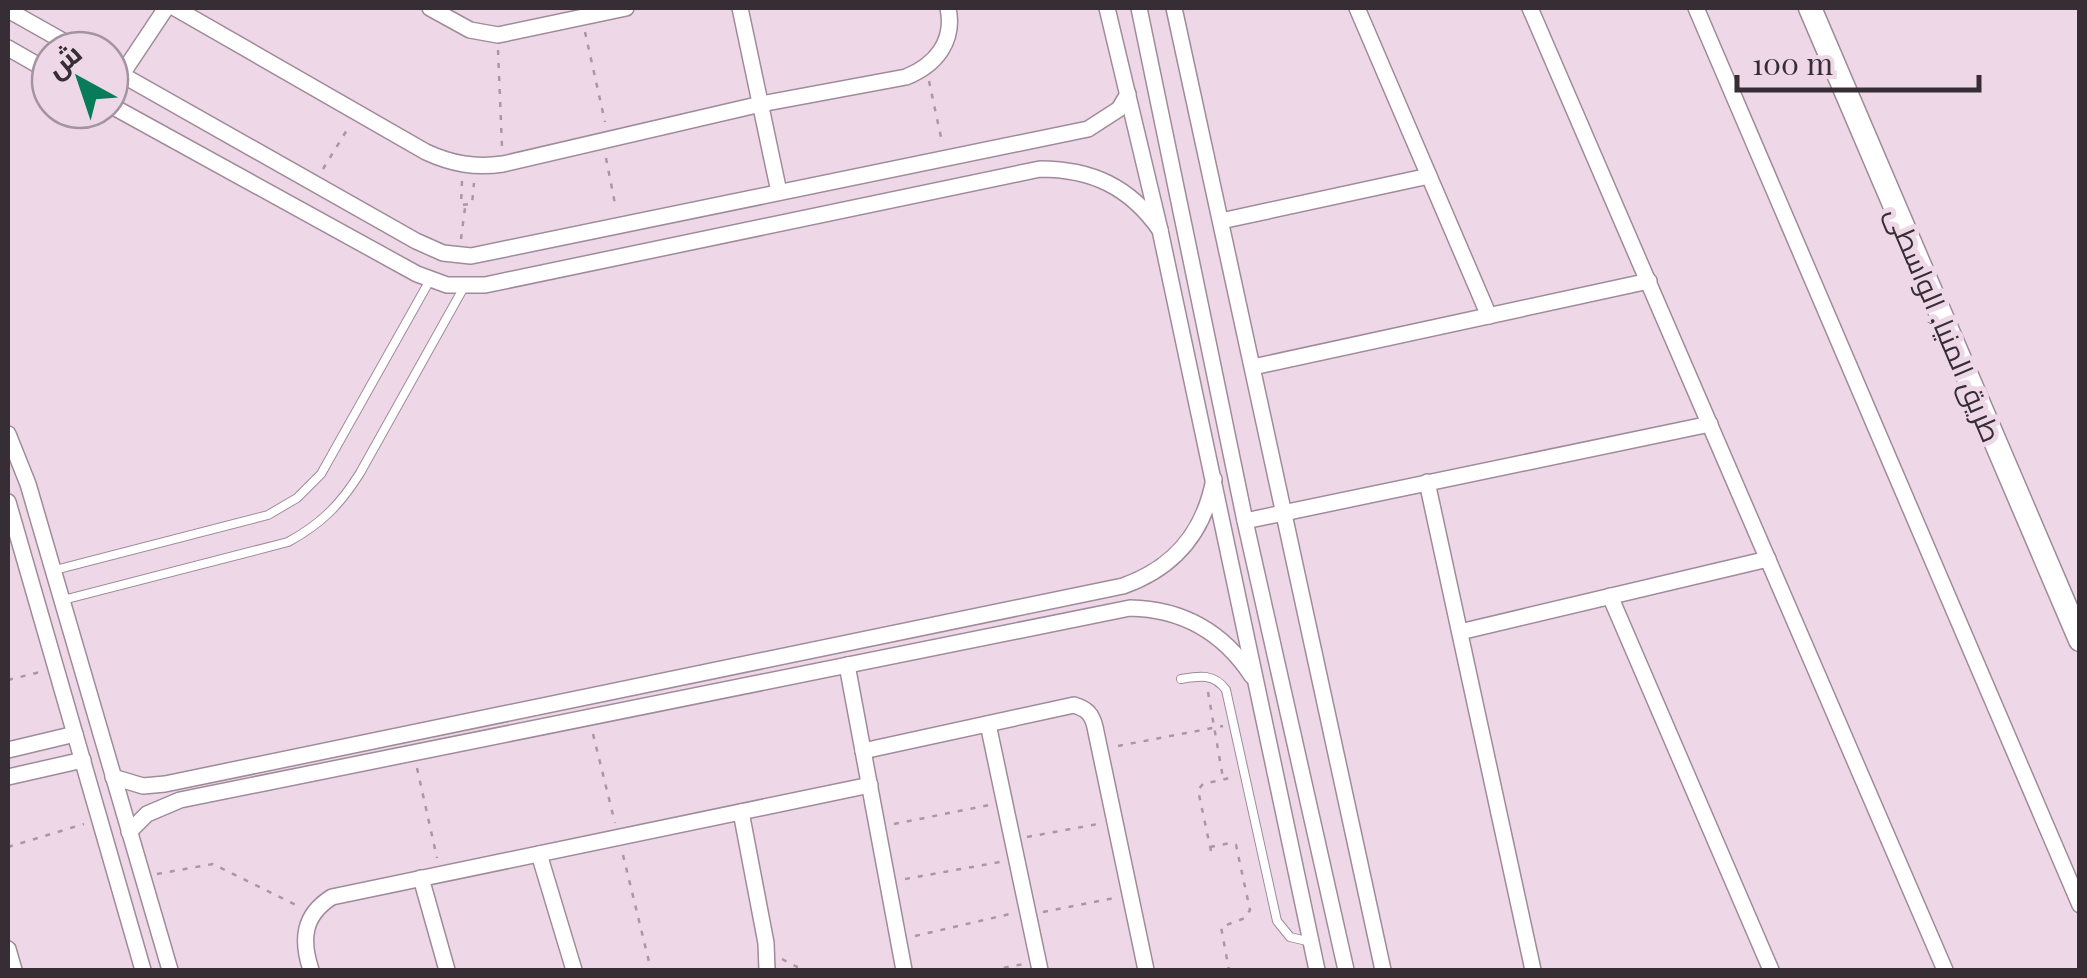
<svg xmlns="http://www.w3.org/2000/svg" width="2087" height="978" viewBox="0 0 2087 978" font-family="'Playfair Display',Cairo,serif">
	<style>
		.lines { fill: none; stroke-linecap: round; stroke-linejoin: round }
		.service-casing { stroke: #a08b9b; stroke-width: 10 }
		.minor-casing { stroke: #a08b9b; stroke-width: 18 }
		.primary-casing { stroke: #a08b9b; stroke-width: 25 }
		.path { stroke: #a998a4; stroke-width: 2.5; stroke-dasharray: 5 8; stroke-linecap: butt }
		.service { stroke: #fff; stroke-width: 8 }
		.minor { stroke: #fff; stroke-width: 15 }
		.primary { stroke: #fff; stroke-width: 22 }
		.labels { text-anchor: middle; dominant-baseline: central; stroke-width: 10; stroke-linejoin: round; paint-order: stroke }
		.street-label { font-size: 28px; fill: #362e34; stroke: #eed8e8 }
	</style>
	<rect width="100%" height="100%" fill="#eed8e8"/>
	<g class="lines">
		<g class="service-casing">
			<g id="service">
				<polyline points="55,570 268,515 297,498 321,474 430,280"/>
				<path d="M63,600L288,542C321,524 340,505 360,473L464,287"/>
				<path d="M1181,679C1199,676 1214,673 1226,690L1277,921L1290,937L1311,942"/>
			</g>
		</g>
		<g class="minor-casing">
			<g id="minor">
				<path d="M175,8L426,152C452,164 475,168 503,164L761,104L906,77C936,65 955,41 948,8"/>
				<polyline points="430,8 470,30 498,35 626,8"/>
				<polyline points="740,8 779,192"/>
				<polyline points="1107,8 1160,230 1317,970"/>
				<polyline points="1139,8 1245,521 1346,970"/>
				<polyline points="1174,8 1383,970"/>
				<polyline points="1357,8 1489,316"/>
				<polyline points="1530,8 1945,970"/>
				<polyline points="1696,8 2080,905"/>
				<polyline points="8,10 79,50"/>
				<polyline points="8,48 50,72"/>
				<polyline points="110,68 416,241 443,253 471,256 1088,129 1119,109 1128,94"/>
				<polyline points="122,74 166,8"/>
				<path d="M110,105L417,274L447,285H485L1040,169C1092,169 1130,187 1160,230"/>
				<polyline points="1221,221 1429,176"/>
				<polyline points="1253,367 1649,281"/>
				<polyline points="8,434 28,484 170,970"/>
				<polyline points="1427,482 1533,970"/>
				<polyline points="8,502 143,970"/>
				<polyline points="1245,521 1710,424"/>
				<polyline points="1610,596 1771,970"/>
				<polyline points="1460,632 1768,559"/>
				<polyline points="847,665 904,970"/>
				<polyline points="988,724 1040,970"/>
				<polyline points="8,750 75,734"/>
				<path d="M863,751L1074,705C1087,709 1092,714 1095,727L1146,970"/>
				<polyline points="8,777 83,760"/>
				<path d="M113,777L143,786L165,784L1123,586C1174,568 1204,533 1214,479"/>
				<polyline points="741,812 766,943 767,970"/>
				<path d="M129,832L147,814L180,800L1130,608C1183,609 1223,632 1252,676"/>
				<polyline points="539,854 574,970"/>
				<polyline points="421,878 447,970"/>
				<polyline points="8,949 14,970"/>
				<path d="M311,970C301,940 303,915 332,897L870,785"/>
			</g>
		</g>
		<g class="primary-casing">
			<polyline id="primary" points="1810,8 2080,640"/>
		</g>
		<g class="path">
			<polyline points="585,32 605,122"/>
			<polyline points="498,50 502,147"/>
			<polyline points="929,81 942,142"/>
			<polyline points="606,158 616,209"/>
			<polyline points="323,169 350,125"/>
			<polyline points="462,181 461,205 472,204 474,183"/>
			<polyline points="461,239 465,208"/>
			<polyline points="8,680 40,672"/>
			<polyline points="1208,692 1223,778"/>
			<polyline points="593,734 615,823"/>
			<polyline points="1118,746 1223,726"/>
			<polyline points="417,768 437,858"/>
			<polyline points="894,824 989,805"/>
			<polyline points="1027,837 1098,824"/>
			<polyline points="8,847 84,824"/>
			<polyline points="1210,847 1230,843 1236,845 1250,910 1245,918 1221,927 1229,970"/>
			<polyline points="1211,851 1198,790 1203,784 1234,777"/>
			<polyline points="623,855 651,970"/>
			<polyline points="157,874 213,864 298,906"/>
			<polyline points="905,879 1000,862"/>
			<polyline points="1043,912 1114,898"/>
			<polyline points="915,936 1010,914"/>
			<polyline points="782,959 803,970"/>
			<polyline points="991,970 1024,964"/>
		</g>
		<use href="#service" class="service"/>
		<use href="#minor" class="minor"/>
		<use href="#primary" class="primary"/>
	</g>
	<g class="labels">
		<g class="street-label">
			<text transform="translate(1945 324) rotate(67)">طريق المنيا, الواسطى</text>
		</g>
	</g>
	<rect width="2087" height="978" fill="none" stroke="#362e34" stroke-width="20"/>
	<g transform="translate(80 80) rotate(320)"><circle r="48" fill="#eed8e8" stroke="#a494a0" stroke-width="2.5"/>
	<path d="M0-8L18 38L0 25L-18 38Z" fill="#087c59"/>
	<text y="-15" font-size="28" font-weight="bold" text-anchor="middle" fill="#362e34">ش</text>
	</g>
	<path d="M1737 75v15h242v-15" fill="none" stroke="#362e34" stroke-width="5"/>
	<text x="1752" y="75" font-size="30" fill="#362e34" stroke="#eed8e8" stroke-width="8" paint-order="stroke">100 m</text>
</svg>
